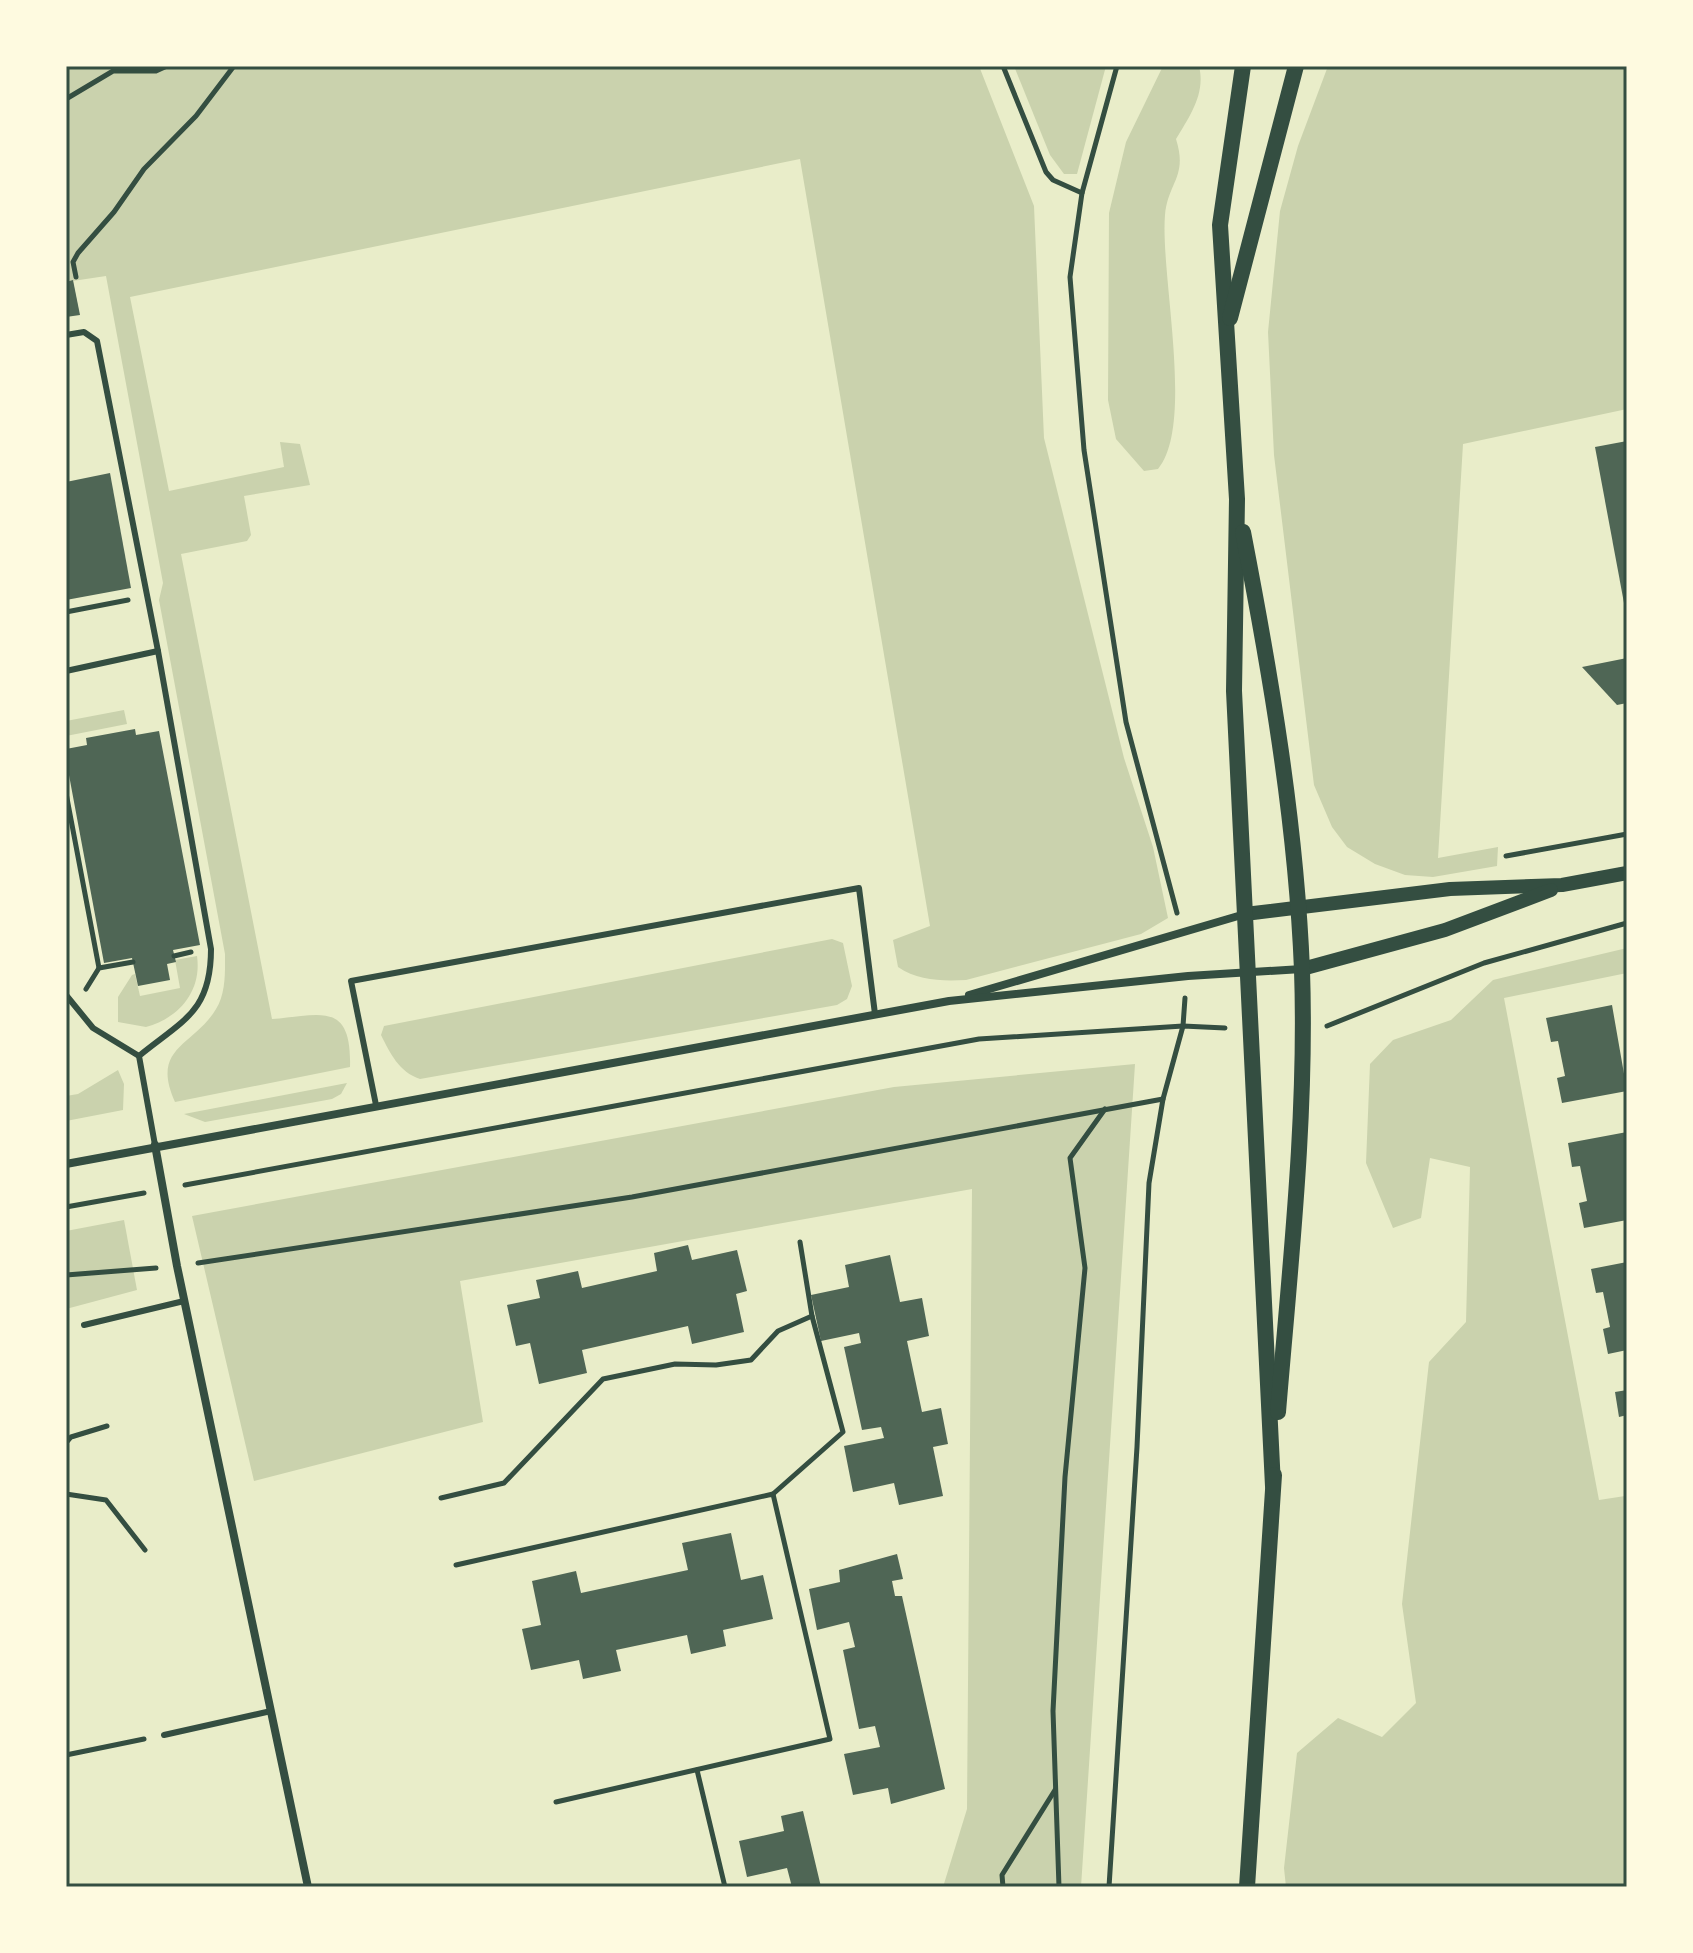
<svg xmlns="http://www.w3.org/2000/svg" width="1693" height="1953" viewBox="0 0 1693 1953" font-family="Ubuntu,sans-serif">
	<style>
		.green { fill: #cad2ad }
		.building { fill: #4f6655 }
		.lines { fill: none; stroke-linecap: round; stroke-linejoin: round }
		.path { stroke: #344e41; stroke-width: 5 }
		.service { stroke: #344e41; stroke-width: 6 }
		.minor { stroke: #344e41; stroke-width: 8 }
		.tertiary { stroke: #344e41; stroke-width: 14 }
		.secondary { stroke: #344e41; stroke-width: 16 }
		.neatline { fill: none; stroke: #344e41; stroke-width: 3 }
	</style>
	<rect width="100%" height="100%" fill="#e9edc9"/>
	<g class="green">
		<path d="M66,66H979L1034,206L1044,438L1124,758L1153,847L1168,918L1141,934L966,980C942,981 918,981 898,967L893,940L930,926L800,159L130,297L169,491L284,467L280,442L300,444L310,485L244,496L251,535L247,541L181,554L272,1019C318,1016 352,999 350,1067L175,1102C150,1047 194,1046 216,1009C226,993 225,972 225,954L159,600L163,583L106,276L66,282Z"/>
		<polygon points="1014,66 1106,66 1077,174 1064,174 1050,155"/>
		<path d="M1163,66H1199C1206,94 1189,117 1176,139C1188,177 1168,182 1165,215C1160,274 1195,425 1158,469L1144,471L1116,439L1108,400L1109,213L1126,142Z"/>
		<polygon points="1328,66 1627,66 1627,409 1463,444 1438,858 1498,847 1497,866 1433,877 1405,875 1375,864 1347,847 1332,827 1314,785 1274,455 1268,332 1280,211 1298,146"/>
		<polygon points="124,710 127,724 66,736 66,721"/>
		<path d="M832,939L843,943L852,986L847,999L837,1005L420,1079C399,1072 390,1053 381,1035L384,1026Z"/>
		<polygon points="1627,948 1627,973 1504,998 1599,1500 1625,1496 1627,1504 1627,1887 1286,1887 1284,1868 1297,1753 1338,1718 1382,1737 1416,1703 1402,1604 1429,1362 1466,1322 1470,1167 1430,1158 1421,1218 1393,1228 1366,1163 1370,1064 1393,1040 1451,1020 1493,980"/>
		<path d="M197,956C202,991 179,1018 146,1027L118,1022V997L132,975L135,974L140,996L180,988L175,960Z"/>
		<polygon points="1135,1064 1081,1887 943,1887 967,1809 972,1189 460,1281 483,1422 254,1481 192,1216 894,1087"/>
		<polygon points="118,1070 124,1084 123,1110 66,1121 66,1096 78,1094"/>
		<polygon points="347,1083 341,1094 332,1099 205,1122 184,1114"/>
		<polygon points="124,1220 137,1290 66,1309 66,1231"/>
	</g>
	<g class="building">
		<polygon points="73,280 80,315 66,317 66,282"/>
		<polygon points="1627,441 1627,602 1624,603 1595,447"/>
		<polygon points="110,473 131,588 66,600 66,482"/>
		<polygon points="1627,658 1627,703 1617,705 1582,667"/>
		<polygon points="135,729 136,735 159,731 200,945 173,950 176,962 167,964 170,980 138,986 132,958 104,963 66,759 66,749 87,745 86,738"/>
		<polygon points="1612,1005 1627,1091 1562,1103 1557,1078 1565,1076 1558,1041 1551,1042 1546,1018"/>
		<polygon points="1627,1132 1627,1220 1584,1228 1579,1203 1587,1201 1580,1166 1572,1167 1568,1143"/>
		<polygon points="688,1245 692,1260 737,1250 747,1291 736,1294 744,1332 692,1344 688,1326 582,1350 587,1373 539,1384 530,1343 516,1346 507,1305 540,1298 536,1280 578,1271 582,1288 657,1271 654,1253"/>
		<polygon points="890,1255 900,1302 922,1298 929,1336 907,1341 922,1412 941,1408 948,1444 933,1447 943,1496 899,1505 894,1483 853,1492 844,1446 884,1438 881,1427 862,1430 844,1347 861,1343 859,1333 821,1341 811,1295 849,1287 845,1265"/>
		<polygon points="1627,1262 1627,1350 1608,1354 1603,1329 1610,1327 1603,1292 1596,1293 1591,1269"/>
		<polygon points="1627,1390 1627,1415 1619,1417 1615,1392"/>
		<polygon points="731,1533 741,1580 763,1575 773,1619 723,1630 726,1646 691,1654 687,1635 616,1650 621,1671 583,1679 579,1660 531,1670 522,1629 541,1625 532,1581 576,1571 581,1593 688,1570 682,1543"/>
		<polygon points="897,1554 903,1579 892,1581 895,1596 902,1596 945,1789 891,1804 888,1788 853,1795 844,1754 880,1747 875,1726 859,1729 843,1650 855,1647 849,1622 817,1630 809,1589 840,1582 839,1570"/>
		<polygon points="803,1811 821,1887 792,1887 787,1868 747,1877 739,1841 784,1831 781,1816"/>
	</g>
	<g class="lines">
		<g class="path">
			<polyline points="1003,66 1046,172 1053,180 1082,193"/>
			<polyline points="1117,66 1082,193 1070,277 1084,450 1126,722 1177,913"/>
			<polyline points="66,99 113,71 156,71 167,66"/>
			<polyline points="76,277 73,262 78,253 114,212 144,169 196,116 234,66"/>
			<polyline points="66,612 128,600"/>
			<polyline points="66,793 99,968"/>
			<polyline points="1506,856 1627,834"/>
			<polyline points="174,956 191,952"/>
			<polyline points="86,989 99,968 133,962"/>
			<polyline points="1327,1026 1484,963 1627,923"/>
			<polyline points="185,1185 979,1039 1183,1026 1225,1028"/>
			<polyline points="66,1207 144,1193"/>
			<polyline points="198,1263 632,1197 1163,1099"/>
			<polyline points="66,1275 156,1268"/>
			<polyline points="66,1443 71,1437 107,1426"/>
			<polyline points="66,1494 106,1500 145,1550"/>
			<polyline points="773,1494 843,1432 812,1316 800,1242"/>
			<polyline points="441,1498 504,1483 603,1379 675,1364 716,1365 751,1360 778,1331 812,1316"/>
			<polyline points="456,1565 773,1494 830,1739 556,1802"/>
			<polyline points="66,1755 144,1739"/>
			<polyline points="697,1770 725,1887"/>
			<polyline points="1003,1887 1002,1875 1055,1790"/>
			<polyline points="1059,1887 1053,1711 1065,1477 1085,1268 1070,1158 1105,1109"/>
			<polyline points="1109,1887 1137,1447 1149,1183 1163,1099 1183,1026 1185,998"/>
		</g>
		<g class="service">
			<path d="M66,335L84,332L97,341L158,651L211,949C211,1012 183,1020 139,1056L155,1145"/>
			<polyline points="66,671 158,651"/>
			<polyline points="66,995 93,1028 139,1056"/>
			<polyline points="376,1105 351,981 859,888 875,1014"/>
			<polyline points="84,1325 184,1301"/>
			<polyline points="164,1735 271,1711"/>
		</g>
		<g class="minor">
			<polyline points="969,995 1245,914"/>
			<polyline points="155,1145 177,1266 308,1887"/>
			<polyline points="66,1164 949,1001 1188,976 1302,969"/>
		</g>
		<g class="tertiary">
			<polyline points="1245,914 1450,889 1562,885 1627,873"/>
			<polyline points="1302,969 1445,930 1551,890"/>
		</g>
		<g class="secondary">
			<polyline points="1243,66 1220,225 1237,499 1234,691 1273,1486"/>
			<polyline points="1230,318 1296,66"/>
			<path d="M1243,532C1271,677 1296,823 1302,970C1307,1117 1290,1266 1278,1412"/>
			<polyline points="1247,1887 1274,1475"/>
		</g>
	</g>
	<rect width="1693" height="1953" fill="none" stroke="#fefae0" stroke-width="136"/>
	<rect x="68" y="68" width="1557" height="1817" class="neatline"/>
</svg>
